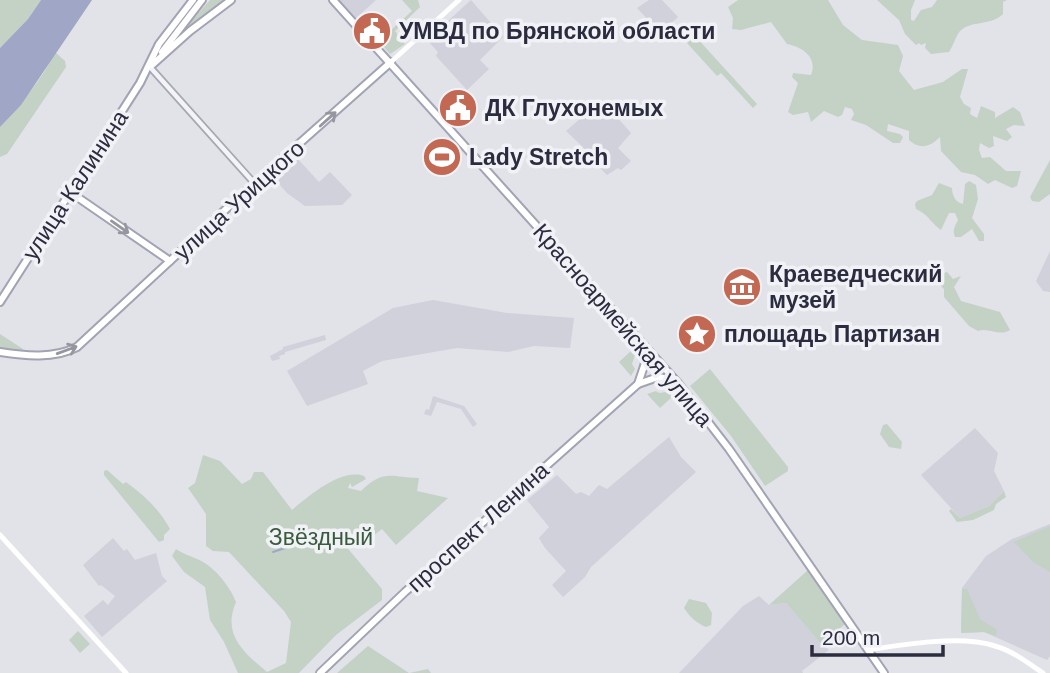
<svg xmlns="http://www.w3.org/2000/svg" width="1050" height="673" viewBox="0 0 1050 673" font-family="Arial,sans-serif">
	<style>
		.built { fill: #d0d1db }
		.green { fill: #c4d2c5 }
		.water { fill: #a0a6c5 }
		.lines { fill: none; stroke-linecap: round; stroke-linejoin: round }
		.stream { stroke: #a0a6c5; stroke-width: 2 }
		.tertiary-casing { stroke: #a7a8b3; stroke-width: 8 }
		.primary-casing { stroke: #a2a3b3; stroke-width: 10 }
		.tertiary { stroke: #f4f4f8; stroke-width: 4.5 }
		.secondary { stroke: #fff; stroke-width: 5 }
		.primary { stroke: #fff; stroke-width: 6 }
		.oneway { stroke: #95969f }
		.labels { text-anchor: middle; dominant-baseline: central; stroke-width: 7; stroke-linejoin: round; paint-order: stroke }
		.poi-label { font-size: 23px; font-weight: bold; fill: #2b2c3f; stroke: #f1f2f6; text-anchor: start }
		.street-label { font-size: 23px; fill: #2b2c3f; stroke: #f1f2f6 }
		.park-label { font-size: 23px; fill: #3a5a3f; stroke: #f1f2f6 }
	</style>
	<rect width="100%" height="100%" fill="#e2e2e9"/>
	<g class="built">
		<polygon points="338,0 376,0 356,18"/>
		<polygon points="471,0 503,37 480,60 489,69 467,90 436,56 438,52 427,40"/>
		<polygon points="649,0 662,0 678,17 669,25 664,22 654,26 637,8"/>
		<polygon points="602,100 631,133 618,148 631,161 621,170 618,168 607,175 588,156 589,154 585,149 566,131"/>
		<polygon points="296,157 319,182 330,172 352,195 342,205 305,206 287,193 272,176"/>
		<polygon points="1050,251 1050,292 1043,291 1036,281"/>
		<polygon points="433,300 507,313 574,318 570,348 534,346 508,352 457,348 382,361 363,371 368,384 307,406 287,371 393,308"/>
		<polygon points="325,335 326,340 285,352 285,354 279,356 280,359 272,361 270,356 283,349 283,347"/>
		<polygon points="433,396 464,406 477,424 473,427 461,409 437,402 431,416 424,414 426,409 429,410"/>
		<polygon points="975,428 998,453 994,471 1004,491 989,506 960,518 921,475"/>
		<polygon points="669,437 681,457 696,472 591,567 585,577 563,597 552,585 566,571 545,548 539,538 549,527 527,500 557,475 576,494 581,492 589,496 599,485 607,489"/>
		<polygon points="1050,524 1050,656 1047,660 984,632 961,633 962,588 986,556 1012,539"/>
		<polygon points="113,538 124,551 127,549 135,560 156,553 162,576 167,581 102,637 84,616 103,600 108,605 115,596 101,585 99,586 83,565"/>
		<polygon points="759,596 769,605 786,603 821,644 829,650 802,671 803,673 679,673 743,606"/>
	</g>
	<g class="green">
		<polygon points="0,0 41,0 28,19 0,48"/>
		<polygon points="210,0 226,0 188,28 188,25"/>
		<polygon points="402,0 418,0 420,7 395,31 405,44 390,54 379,41 412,11"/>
		<path d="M738,0H828L843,25L862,40L898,45L903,56L899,71L914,90L943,82L962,69H968L960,97L964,104L971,108L970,114L977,118L981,106L995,112V118L1013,107L1020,112L1025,126L1014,125L1006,129L1012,137L1007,141L993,136L994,146L989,148L980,143L979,150L982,158L990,157L1006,171H1021L1017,186L1012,188L995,180L988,184L975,175L961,172L941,151L940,137C930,147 920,150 909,140V131L888,124L887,131L900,134L903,137L900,143H893L866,125L851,120L854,114L852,109L845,107L842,115L838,117L824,111L811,122L808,112L793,115L788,112L798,83L792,77L793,73L811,75C818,58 803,47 787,44L771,22L741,30L732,29L733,18L728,7Z"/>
		<path d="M877,0H915L911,10V20L914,21L921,10L932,7L937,0H1007L1003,2V14C991,26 972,20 960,31C956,36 953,46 949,52L931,54L925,48L926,43L921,45L919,43L916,45L905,34L899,20Z"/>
		<polygon points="695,36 757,104 753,108 721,73 717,76 687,43"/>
		<path d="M55,52L65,61L66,67L7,154L0,157V127C20,103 42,81 55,52Z"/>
		<polygon points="1050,160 1050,194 1039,202 1032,201 1030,197"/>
		<path d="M969,181L976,185L978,199L972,218L984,234V241H979L972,229L961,237H955C952,230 955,226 958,220L955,213H949L941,230C930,222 930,216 916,209L915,204L917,201L932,195L939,183L952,188C952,195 955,202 963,204L965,184Z"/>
		<path d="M947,272L953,279L961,276L954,287L961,301L1000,312L1010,330C999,337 989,327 978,331L969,326L944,297V289L932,277Z"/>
		<polygon points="0,334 23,349 20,354 0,349"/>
		<polygon points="633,349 635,355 632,364 635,369 631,376 619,362"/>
		<polygon points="710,369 788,467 788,471 765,486 731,436 690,386"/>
		<polygon points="656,391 659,393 666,392 673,396 660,408 647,394"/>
		<polygon points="887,424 902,442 901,449 889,447 880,434 883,425"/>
		<path d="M203,455L220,461L242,484L251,479L254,472H263L292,510C309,496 341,468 364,476L366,479L352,487L350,483L348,488L361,491C385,468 391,478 419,478L417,491L448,498L396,545L382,529L368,540L349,532L344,544L382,589V600L336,635L299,673H238L224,642L210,620L205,587L184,572L172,556L176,549C183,554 189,555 197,559C213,565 230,586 236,602C222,634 243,652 267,672L286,663L291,622L284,611L229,552L213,551L206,546V514L188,488L195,483Z"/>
		<path d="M107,470L123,484L126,482C145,496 159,509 170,529L164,535V540L159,542L104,475V471Z"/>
		<polygon points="1004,491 1006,497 996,504 994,510 973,520 957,522 949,511 951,509 960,518 989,506"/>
		<polygon points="1050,526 1050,572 1033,562 1014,542"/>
		<polygon points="808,570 845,624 821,644 786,603 769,605"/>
		<polygon points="962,589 967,589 980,619 997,630 996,636 984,632 961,633"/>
		<path d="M689,599L706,603L712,613L711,625L706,627C696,623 690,617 684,608Z"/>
		<polygon points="78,631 90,644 80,653 69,640"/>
		<polygon points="368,646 409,673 428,669 431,673 337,673"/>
	</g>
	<polygon class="water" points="41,0 92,0 21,105 0,127 0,48 28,19"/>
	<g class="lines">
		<polyline class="stream" points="273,552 291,546 297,536"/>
		<g class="tertiary-casing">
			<polyline id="tertiary" points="150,67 255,184"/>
		</g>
		<g class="primary-casing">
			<g id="primary">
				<polyline points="333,0 678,383 729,449 884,673"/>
				<polyline points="162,52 202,0"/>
				<polyline points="152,65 190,31 231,0"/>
				<polyline points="70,192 170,261"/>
				<polyline points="0,302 140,83 159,44 193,0"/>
				<path d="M0,352C25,356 54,359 77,347L238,198L391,62"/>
				<polyline points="638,384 645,363 643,345"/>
				<polyline points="320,673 405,592 638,384 658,377 674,380"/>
			</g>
		</g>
		<use href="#tertiary" class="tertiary"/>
		<g class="secondary">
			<polyline points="391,62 459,0"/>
			<polyline points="0,535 126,673"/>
			<path d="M869,650C905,644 961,635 995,646C1013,651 1028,663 1043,673"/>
		</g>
		<use href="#primary" class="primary"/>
	</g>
	<defs><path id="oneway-shaft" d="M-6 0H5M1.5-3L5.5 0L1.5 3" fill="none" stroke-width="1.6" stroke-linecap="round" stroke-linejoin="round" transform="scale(1.75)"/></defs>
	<g class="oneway">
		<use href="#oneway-shaft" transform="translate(328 119) rotate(-42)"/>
		<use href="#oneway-shaft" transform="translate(120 227) rotate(35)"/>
		<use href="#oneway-shaft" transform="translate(67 350) rotate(-20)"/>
	</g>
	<defs>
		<g id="civic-disc" transform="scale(2.0125)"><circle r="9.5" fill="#c26853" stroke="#f1f2f6"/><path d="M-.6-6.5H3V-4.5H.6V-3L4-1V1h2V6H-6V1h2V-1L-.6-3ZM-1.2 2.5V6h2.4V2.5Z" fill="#fff"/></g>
		<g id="stadium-disc" transform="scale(2.0125)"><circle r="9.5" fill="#c26853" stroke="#f1f2f6"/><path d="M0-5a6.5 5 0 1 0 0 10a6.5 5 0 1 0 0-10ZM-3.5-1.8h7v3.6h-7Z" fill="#fff"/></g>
		<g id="museum-disc" transform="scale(2.0125)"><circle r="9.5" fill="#c26853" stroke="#f1f2f6"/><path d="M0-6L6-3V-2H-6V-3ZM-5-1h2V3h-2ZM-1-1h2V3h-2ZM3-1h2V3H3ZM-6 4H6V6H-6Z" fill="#fff"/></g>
		<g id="sight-disc" transform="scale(2.0125)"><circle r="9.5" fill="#c26853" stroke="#f1f2f6"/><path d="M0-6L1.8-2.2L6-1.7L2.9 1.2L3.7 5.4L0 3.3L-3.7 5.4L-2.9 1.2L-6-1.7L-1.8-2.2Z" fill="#fff"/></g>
	</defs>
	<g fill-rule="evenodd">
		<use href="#civic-disc" x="372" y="31"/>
		<use href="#civic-disc" x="458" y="108"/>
		<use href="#stadium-disc" x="442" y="157"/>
		<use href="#museum-disc" x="742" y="287"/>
		<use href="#sight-disc" x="697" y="334"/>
	</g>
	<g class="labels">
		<g class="poi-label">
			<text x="399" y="31">УМВД по Брянской области</text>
			<text x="485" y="108">ДК Глухонемых</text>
			<text x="469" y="157">Lady Stretch</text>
			<text x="769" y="274">Краеведческий<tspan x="769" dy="26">музей</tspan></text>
			<text x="724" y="334">площадь Партизан</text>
		</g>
		<g class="street-label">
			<text transform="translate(75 185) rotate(-57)">улица Калинина</text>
			<text transform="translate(239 200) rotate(-42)">улица Урицкого</text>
			<text transform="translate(623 325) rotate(49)">Красноармейская улица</text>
			<text transform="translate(478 527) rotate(-42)">проспект Ленина</text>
		</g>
		<g class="park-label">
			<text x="321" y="537">Звёздный</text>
		</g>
	</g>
	<path d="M812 645v10h131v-10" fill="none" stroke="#2b2c3f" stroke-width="3.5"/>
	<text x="822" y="645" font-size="21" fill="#2b2c3f" stroke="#f1f2f6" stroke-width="5" paint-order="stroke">200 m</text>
</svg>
